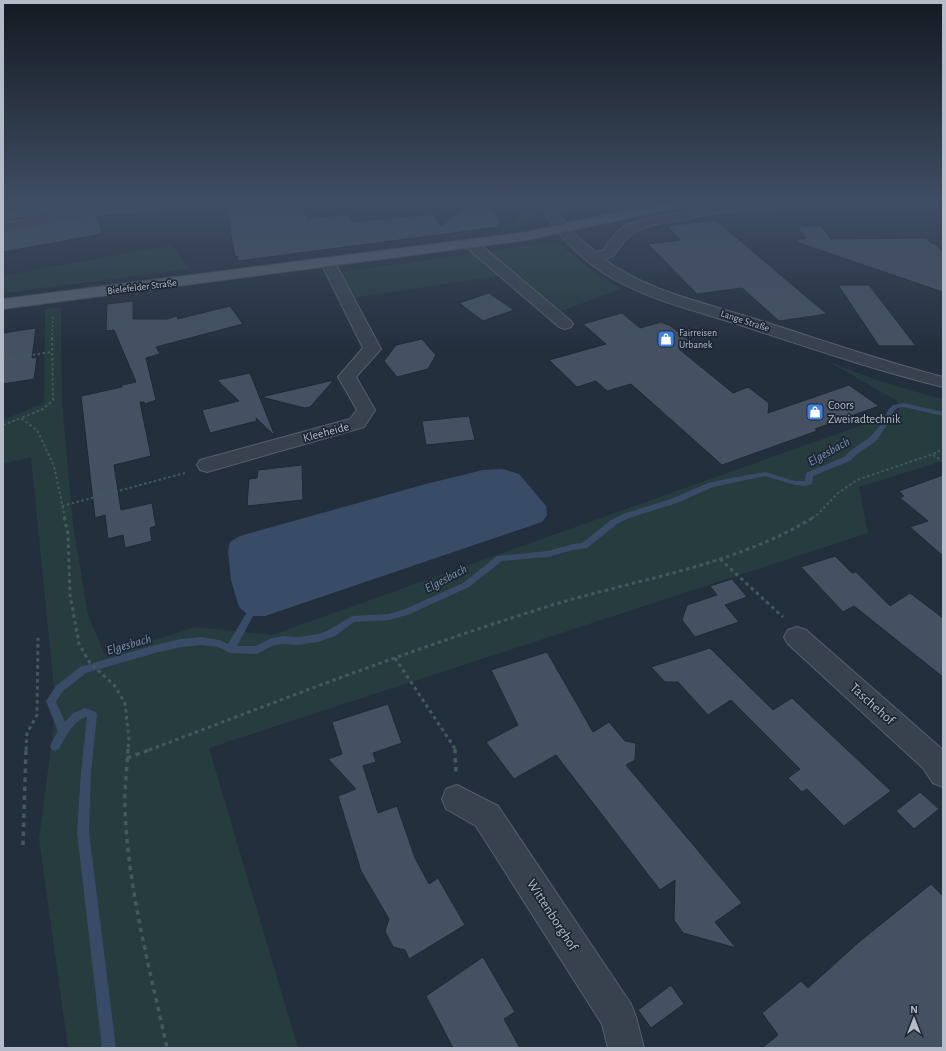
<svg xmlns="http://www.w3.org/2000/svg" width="946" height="1051" viewBox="0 0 946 1051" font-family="'Alegreya Sans',sans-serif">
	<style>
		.green { fill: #263c3f }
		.water { fill: #394c67 }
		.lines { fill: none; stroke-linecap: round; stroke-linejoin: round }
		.stream { fill: #394c67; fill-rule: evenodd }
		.building { fill: #455162; stroke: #1f2835 }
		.minor-casing { stroke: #565f6c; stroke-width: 2 }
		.major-casing { stroke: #414a57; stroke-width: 2 }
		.path-far3 { stroke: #44595c; stroke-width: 1.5; stroke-dasharray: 2 2; stroke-linecap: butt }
		.path-far2 { stroke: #44595c; stroke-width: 2; stroke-dasharray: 2.5 2.5; stroke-linecap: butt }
		.path-far1 { stroke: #44595c; stroke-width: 3; stroke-dasharray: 3.5 3.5; stroke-linecap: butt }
		.path { stroke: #44595c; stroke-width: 3.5; stroke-dasharray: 4.5 4.5; stroke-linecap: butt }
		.minor { fill: #38414e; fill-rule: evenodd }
		.major { fill: #56606e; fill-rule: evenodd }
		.labels { text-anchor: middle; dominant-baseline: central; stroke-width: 3.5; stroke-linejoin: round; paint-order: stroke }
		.far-street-label { font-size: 10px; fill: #b4bcc9; stroke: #1d2633 }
		.far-poi-label { font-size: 10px; fill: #b4bcc9; stroke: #1d2633; text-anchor: start }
		.poi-label { font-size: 12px; fill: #b4bcc9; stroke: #1d2633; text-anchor: start }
		.street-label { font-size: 12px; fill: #b4bcc9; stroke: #1d2633 }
		.water-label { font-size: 13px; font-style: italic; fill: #7c92b1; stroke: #1d2633 }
		.near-street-label { font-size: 14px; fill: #b4bcc9; stroke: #1d2633 }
	</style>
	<rect width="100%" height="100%" fill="#242f3e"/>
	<g class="green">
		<polygon points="518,202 534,202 533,204 539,219 524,223 516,228"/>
		<path d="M555,202H620C604,206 571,217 557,209Z"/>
		<polygon points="550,243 563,247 591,270 620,289 548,316 502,275 354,298 340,272"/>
		<polygon points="171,245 189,269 3,293 3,276"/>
		<path d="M61,307L62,402L73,524L88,615L105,655L196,627L272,635L893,414L899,409L897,401L826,360C864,377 903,389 943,399V461L859,487L868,533L209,748L298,1048H68L39,839L56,708L31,457L3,464V420L44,403L45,309Z"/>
	</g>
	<polygon class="water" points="502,469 519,474 546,506 547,515 542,522 265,616 249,616 239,607 231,580 228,551 230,542 240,536 426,484 483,470"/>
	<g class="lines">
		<path class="stream" d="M904,403L943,412V416L904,407L897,408L894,411L889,422L876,441L856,455L850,461L813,476L812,484L804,486L795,485L765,476L713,487L677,503L629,518L617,524L587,548L573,550L548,557L502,561L469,587L410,614L389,620L354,622L335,636L318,642L298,645L284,644L274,645L257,654L230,653L218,647L202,645L181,647L155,653L86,673L62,692L56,702L65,722L73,713L85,708L96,712L97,715L91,772L89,832L116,1048H102L77,832L81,772L87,717H85C72,723 65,737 59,749L55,751L51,749L50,746L58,731L46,701L56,686L80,667L83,666L155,645L181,639L202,637L219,640L228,644L246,614L249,613L252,614L253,616L237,646H256L272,638L284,636L298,637L318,634L329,630L352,616L389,614L405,609L463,583L497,556L548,551L573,544L582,543L611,520L623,514L671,499L708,483L731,478L765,472L795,481H805L806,473L844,457L850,451L870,437L883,422L888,410L893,405Z"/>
	</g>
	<g class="building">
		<polygon points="61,202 92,202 94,207 3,221 3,211"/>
		<polygon points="244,202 301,202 307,219 349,214 352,222 433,214 441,226 471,203 486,203 502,223 497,224 499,227 238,261 237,256 235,256 225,204"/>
		<polygon points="97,216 102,234 3,252 3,232"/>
		<polygon points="716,220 796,288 827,314 779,321 742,288 697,294 648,244 681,240 667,226"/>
		<polygon points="797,226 821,226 831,239 926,238 930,242 935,244 943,252 943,292 796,242 796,239 806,239"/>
		<polygon points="838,285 869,285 916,346 879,346"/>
		<polygon points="489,293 514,310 483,321 459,303"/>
		<polygon points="133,301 133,319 167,319 177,316 178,319 230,306 243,324 156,347 160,354 146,358 156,400 145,404 144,402 140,402 151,456 114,465 121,510 152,503 156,526 150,528 152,541 125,548 123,535 108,539 105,515 95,518 81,396 122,387 122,385 136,382 114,330 106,331 107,304"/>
		<polygon points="622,313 640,328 661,322 669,325 694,344 679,349 733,393 748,387 769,403 768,413 849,385 879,406 815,429 817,431 722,465 631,384 607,391 596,381 577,387 549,360 606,344 583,324"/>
		<polygon points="36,328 32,358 37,357 34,379 3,384 3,333"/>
		<polygon points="422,339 436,355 428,369 397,377 384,361 396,345"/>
		<polygon points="250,373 275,436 256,418 257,421 210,433 202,410 239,401 217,380"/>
		<polygon points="334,380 310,407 305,408 261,397"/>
		<polygon points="469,416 475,440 426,445 422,421"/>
		<polygon points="302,465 303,500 247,506 249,479 257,478 258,470"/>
		<polygon points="943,475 943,556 910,527 928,521 900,498 904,496 899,491"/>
		<polygon points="835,556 852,573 856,572 890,606 910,593 943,618 943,677 854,606 843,612 801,567"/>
		<polygon points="732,579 747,597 725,605 739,622 695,637 682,620 687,605 717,595 710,586"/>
		<polygon points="710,648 773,710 792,698 891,791 844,826 807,789 802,792 788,778 800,769 731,700 708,715 678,682 665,682 651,667"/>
		<polygon points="547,652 593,732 609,722 625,741 636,743 635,760 626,765 742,903 715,922 736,948 683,933 674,920 675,880 660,890 556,755 514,779 486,742 518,725 491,670"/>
		<polygon points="388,704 402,743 373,753 376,762 363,766 378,813 397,806 415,858 429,884 438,878 465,925 409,959 405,950 393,947 385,931 389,919 361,871 338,796 356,789 328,759 342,754 332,722"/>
		<polygon points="920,792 939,809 914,829 896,811"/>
		<polygon points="931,884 943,896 943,1048 762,1048 778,1035 762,1013 801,981 808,988 859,942"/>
		<polygon points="483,957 515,1012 504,1019 520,1048 453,1048 426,996"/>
		<polygon points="671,985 684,1004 651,1028 638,1010"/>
	</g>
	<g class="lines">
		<g class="minor-casing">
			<g id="minor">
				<polygon points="133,202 159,204 161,207 159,210 114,212 3,231 3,223"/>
				<path d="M541,202H553C561,223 578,238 596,252L603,250L618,231L626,225L649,218L723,204L757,202H817L816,205L811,206L723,212L652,225L636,231L628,237L613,256L604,259C647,291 702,302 752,318C816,338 879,360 943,377V387C874,370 807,347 740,325C697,311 651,301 612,278C587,264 548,230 541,202Z"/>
				<polygon points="471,240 476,241 571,321 573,324 571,327 565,329 559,327 466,247 464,244 466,241"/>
				<polygon points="328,259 333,260 335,263 381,349 356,377 375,410 364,427 207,472 200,470 197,465 200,460 350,419 357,410 338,377 363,348 321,263 323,260"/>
				<polygon points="797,627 806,630 943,750 943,787 933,783 923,768 788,644 784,637 788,630"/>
				<polygon points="457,785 498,806 631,1004 636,1017 644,1048 608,1048 602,1024 476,826 446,809 442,799 446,789"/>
			</g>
		</g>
		<g class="major-casing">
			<polygon id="major" points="667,202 689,202 688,205 683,206 527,240 3,309 3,299 527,232"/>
		</g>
		<polyline class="path-far3" points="52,339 53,316"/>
		<g class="path-far2">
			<polyline points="52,338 53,400 43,409 21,418 37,430 54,466 65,518"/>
			<polyline points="3,359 52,352"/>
			<polyline points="3,425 21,418"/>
			<polyline points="933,455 943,461"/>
			<polyline points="62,506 185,473"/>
			<polyline points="812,518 818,514 838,493 857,480 933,454 943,449"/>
		</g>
		<g class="path-far1">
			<polyline points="64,517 68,534 70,595 79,644 90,663 114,685 125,703 129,740 128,750"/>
			<polyline points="720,559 783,617"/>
			<polyline points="395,658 456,750"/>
			<polyline points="26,750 27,733 37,715 38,638"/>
			<path d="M149,750C281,700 411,649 546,607C635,579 733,567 814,517"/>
		</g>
		<g class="path">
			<path d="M128,749C127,769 124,789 125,809C128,890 150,969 167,1048"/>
			<polyline points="455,749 456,774"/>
			<polyline points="127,758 152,749"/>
			<polyline points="23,845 26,749"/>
		</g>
		<use href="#minor" class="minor"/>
		<use href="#major" class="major"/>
	</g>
	<linearGradient id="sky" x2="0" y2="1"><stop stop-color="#141a22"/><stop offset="0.58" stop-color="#3f4d63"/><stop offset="1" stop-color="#3f4d63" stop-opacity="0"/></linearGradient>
	<rect width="946" height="349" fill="url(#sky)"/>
	<defs>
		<g id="shop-square" transform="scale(0.9)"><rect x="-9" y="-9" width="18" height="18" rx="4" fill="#3f7fe0" stroke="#1d2633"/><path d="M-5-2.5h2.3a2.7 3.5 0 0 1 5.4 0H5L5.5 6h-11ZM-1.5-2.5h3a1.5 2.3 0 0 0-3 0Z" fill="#fff"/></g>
	</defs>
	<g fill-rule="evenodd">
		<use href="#shop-square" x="666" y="339"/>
		<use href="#shop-square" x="815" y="412"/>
	</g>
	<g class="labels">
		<g class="far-street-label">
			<text transform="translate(142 287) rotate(-7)">Bielefelder Straße</text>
			<text transform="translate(745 321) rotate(18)">Lange Straße</text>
		</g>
		<g class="far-poi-label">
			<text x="679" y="333">Fairreisen<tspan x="679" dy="12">Urbanek</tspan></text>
		</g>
		<g class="poi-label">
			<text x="828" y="405">Coors<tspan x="828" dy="14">Zweiradtechnik</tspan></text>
		</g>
		<g class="street-label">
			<text transform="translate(326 432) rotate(-15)">Kleeheide</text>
		</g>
		<g class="water-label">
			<text transform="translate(829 452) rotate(-29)">Elgesbach</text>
			<text transform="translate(446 579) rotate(-28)">Elgesbach</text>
			<text transform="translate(129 645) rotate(-16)">Elgesbach</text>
		</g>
		<g class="near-street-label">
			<text transform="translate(872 704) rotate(42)">Taschehof</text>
			<text transform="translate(552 915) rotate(57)">Wittenborghof</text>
		</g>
	</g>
	<rect width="946" height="1051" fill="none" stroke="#b4bcc9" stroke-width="8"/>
	<g transform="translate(914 1019)" stroke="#1d2633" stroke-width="3" paint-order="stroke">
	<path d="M0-3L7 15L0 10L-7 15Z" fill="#b4bcc9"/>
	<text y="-6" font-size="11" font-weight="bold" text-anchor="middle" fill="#b4bcc9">N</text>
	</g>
</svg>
